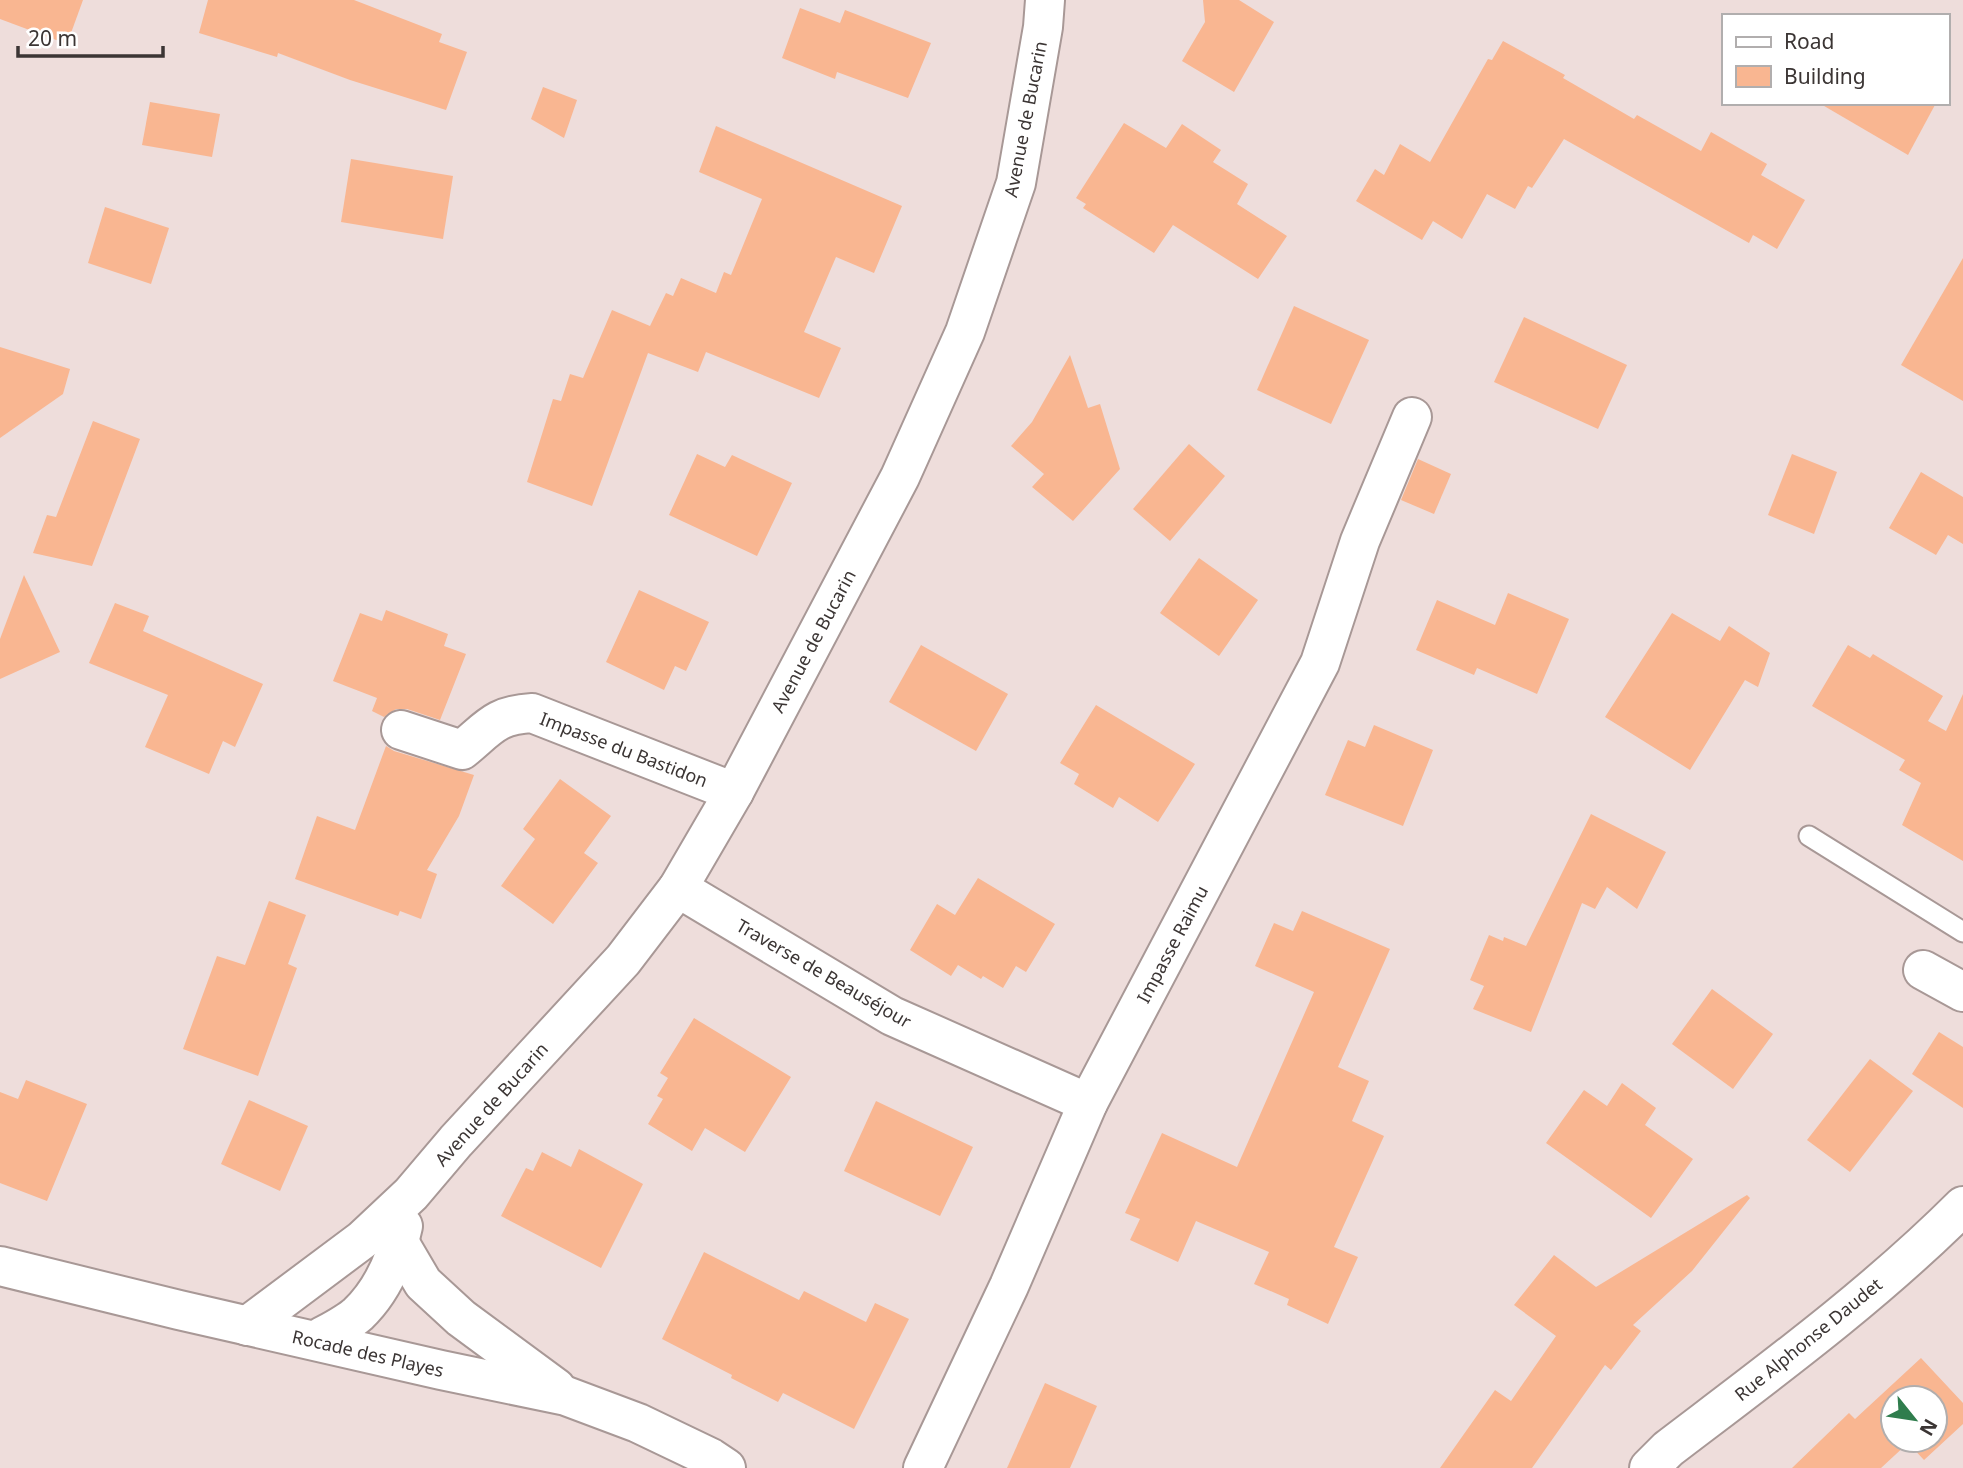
<svg xmlns="http://www.w3.org/2000/svg" width="1963" height="1468" viewBox="0 0 1963 1468" font-family="'Noto Sans',sans-serif">
	<style>
		.building { fill: #f9b691; fill-rule: evenodd }
		.lines { fill: none; stroke-linecap: round; stroke-linejoin: round }
		.lane-casing { stroke: #a89896; stroke-width: 23 }
		.street-casing { stroke: #a89896; stroke-width: 42 }
		.secondary-casing { stroke: #a89896; stroke-width: 42 }
		.lane { stroke: #fff; stroke-width: 19 }
		.street { stroke: #fff; stroke-width: 38 }
		.secondary { stroke: #fff; stroke-width: 38 }
		.labels { text-anchor: middle; dominant-baseline: central; stroke-width: 6; stroke-linejoin: round; paint-order: stroke }
		.street-label { font-size: 18px; fill: #3b3534; stroke: #fff }
	</style>
	<rect width="100%" height="100%" fill="#eedddb"/>
	<g class="building">
		<polygon points="0,0 83,0 67,44 0,19"/>
		<polygon points="208,0 354,0 442,34 439,42 467,52 446,110 350,80 278,53 277,57 199,33"/>
		<polygon points="1203,0 1239,0 1274,22 1234,92 1182,61 1205,22"/>
		<polygon points="800,8 840,23 845,10 931,43 908,98 837,72 835,79 782,58"/>
		<polygon points="1503,41 1565,75 1563,78 1634,119 1637,115 1701,151 1711,132 1767,164 1761,175 1805,200 1777,249 1753,235 1749,243 1564,139 1532,188 1528,186 1515,209 1487,194 1462,239 1433,221 1422,240 1356,201 1375,169 1384,175 1400,144 1430,162 1488,59 1492,60"/>
		<polygon points="543,87 577,100 564,138 531,119"/>
		<polygon points="150,102 220,114 212,157 142,145"/>
		<polygon points="1819,103 1936,103 1908,155"/>
		<polygon points="1124,123 1166,148 1182,124 1221,150 1213,162 1248,184 1237,204 1287,236 1258,279 1173,225 1154,253 1083,208 1086,204 1076,198"/>
		<polygon points="716,126 902,206 874,273 836,257 804,332 841,348 819,398 706,352 698,372 648,353 592,506 527,482 553,399 561,401 570,374 583,378 612,310 650,326 666,293 673,296 681,278 716,293 724,272 731,275 762,199 699,172"/>
		<polygon points="351,159 453,176 443,239 341,222"/>
		<polygon points="105,207 169,228 151,284 88,263"/>
		<polygon points="1963,258 1963,401 1901,365"/>
		<polygon points="1294,306 1369,340 1331,424 1257,390"/>
		<polygon points="1524,317 1627,365 1598,429 1494,382"/>
		<polygon points="0,347 70,369 63,394 0,438"/>
		<polygon points="1070,355 1088,408 1100,404 1120,469 1073,521 1032,487 1044,474 1011,446 1032,422"/>
		<polygon points="93,421 140,439 92,566 33,553 47,515 56,517"/>
		<polygon points="1189,444 1225,476 1170,541 1133,509"/>
		<polygon points="697,454 725,467 732,455 792,483 757,556 669,515"/>
		<polygon points="1792,454 1837,472 1814,534 1768,515"/>
		<polygon points="1418,459 1451,474 1434,514 1401,500"/>
		<polygon points="1921,472 1963,497 1963,544 1948,535 1936,555 1889,528"/>
		<polygon points="1199,558 1258,600 1219,656 1160,613"/>
		<polygon points="24,575 60,652 0,679 0,639"/>
		<polygon points="639,590 709,622 686,671 675,666 664,690 606,662"/>
		<polygon points="1508,593 1569,619 1537,694 1477,668 1474,675 1416,650 1437,600 1495,625"/>
		<polygon points="115,603 149,616 143,631 263,684 235,747 223,741 209,774 145,747 168,695 89,663"/>
		<polygon points="386,610 448,634 444,646 466,654 440,720 407,709 396,709 384,717 372,711 377,698 333,681 360,613 382,621"/>
		<polygon points="1672,613 1720,641 1729,626 1770,653 1758,687 1745,680 1690,770 1605,717"/>
		<polygon points="921,645 1008,694 976,751 889,702"/>
		<polygon points="1848,645 1870,658 1873,654 1943,696 1928,721 1946,731 1963,694 1963,861 1902,825 1921,783 1899,770 1905,760 1812,706"/>
		<polygon points="1096,705 1195,764 1158,822 1119,797 1113,808 1074,784 1079,774 1060,763"/>
		<polygon points="1374,725 1433,750 1403,826 1325,795 1348,740 1365,747"/>
		<polygon points="386,746 394,751 474,775 459,816 427,870 437,874 421,919 400,911 398,916 295,879 317,816 355,830"/>
		<polygon points="560,779 611,816 584,853 598,863 553,924 501,886 535,839 523,829"/>
		<polygon points="1591,814 1666,852 1637,909 1607,887 1595,909 1582,903 1531,1032 1473,1009 1484,986 1470,980 1489,935 1503,941 1504,937 1526,946"/>
		<polygon points="978,878 1055,924 1026,972 1016,966 1003,988 983,976 981,979 958,965 951,976 910,950 937,904 955,915"/>
		<polygon points="269,901 306,915 288,964 297,968 258,1076 183,1049 217,956 245,965"/>
		<polygon points="1302,911 1390,949 1338,1067 1369,1081 1352,1121 1384,1136 1334,1247 1358,1257 1328,1324 1287,1305 1289,1299 1254,1284 1269,1252 1196,1221 1178,1262 1130,1240 1140,1219 1125,1213 1162,1133 1237,1167 1314,992 1255,966 1274,923 1293,931"/>
		<polygon points="1712,989 1773,1034 1733,1089 1672,1044"/>
		<polygon points="694,1018 791,1077 745,1152 705,1128 692,1151 648,1124 663,1099 657,1096 668,1078 660,1073"/>
		<polygon points="1939,1032 1963,1047 1963,1108 1912,1074"/>
		<polygon points="1870,1059 1913,1091 1850,1172 1807,1140"/>
		<polygon points="26,1080 87,1104 47,1201 0,1183 0,1092 18,1099"/>
		<polygon points="1622,1083 1656,1108 1645,1125 1693,1159 1651,1218 1546,1143 1584,1090 1607,1106"/>
		<polygon points="249,1100 308,1126 280,1191 221,1164"/>
		<polygon points="876,1101 973,1147 940,1216 844,1171"/>
		<polygon points="579,1149 643,1184 601,1268 501,1216 526,1168 533,1171 542,1152 571,1167"/>
		<polygon points="1747,1195 1750,1198 1692,1271 1633,1325 1641,1331 1611,1370 1605,1365 1532,1468 1440,1468 1495,1390 1511,1401 1556,1336 1514,1305 1554,1255 1596,1287"/>
		<polygon points="704,1252 799,1300 804,1291 866,1322 875,1303 909,1319 854,1429 783,1393 778,1402 731,1378 732,1375 662,1339"/>
		<path d="M1921,1358L1963,1403V1424L1924,1460L1908,1443L1881,1468H1792L1849,1413L1855,1419ZM1893,1398H1935V1440H1893Z"/>
		<polygon points="1045,1383 1097,1406 1070,1468 1007,1468"/>
	</g>
	<g class="lines">
		<g class="lane-casing">
			<polyline id="lane" points="1809,836 1963,932"/>
		</g>
		<g class="street-casing">
			<g id="street">
				<path d="M401,730L462,750C489,728 495,715 532,713L734,792"/>
				<polyline points="678,888 892,1016 1088,1103"/>
				<polyline points="1923,970 1963,992"/>
				<polyline points="923,1468 1009,1286 1088,1103 1320,663 1360,541 1412,417"/>
				<path d="M1649,1468L1668,1449C1769,1372 1873,1296 1963,1206"/>
			</g>
		</g>
		<g class="secondary-casing">
			<g id="secondary">
				<polyline points="399,1242 423,1283 461,1318 556,1388"/>
				<polyline points="0,1266 179,1310 441,1370 566,1396 638,1423 711,1458 726,1468"/>
				<polyline points="247,1326 362,1240 411,1194 456,1141 623,960 678,888 734,792 900,477 965,332 1016,183 1043,27 1045,0"/>
				<path d="M316,1340C330,1332 347,1324 358,1314C382,1291 396,1258 403,1226"/>
			</g>
		</g>
		<use href="#lane" class="lane"/>
		<use href="#street" class="street"/>
		<use href="#secondary" class="secondary"/>
	</g>
	<g class="labels">
		<g class="street-label">
			<text transform="translate(1025 119) rotate(-79)">Avenue de Bucarin</text>
			<text transform="translate(813 641) rotate(-62)">Avenue de Bucarin</text>
			<text transform="translate(624 749) rotate(21)">Impasse du Bastidon</text>
			<text transform="translate(1172 944) rotate(-62)">Impasse Raimu</text>
			<text transform="translate(824 973) rotate(30)">Traverse de Beauséjour</text>
			<text transform="translate(491 1104) rotate(-48)">Avenue de Bucarin</text>
			<text transform="translate(1808 1339) rotate(-39)">Rue Alphonse Daudet</text>
			<text transform="translate(368 1353) rotate(13)">Rocade des Playes</text>
		</g>
	</g>
	<rect x="1722" y="14" width="228" height="91" fill="#ffffff" stroke="#b1aeae" stroke-width="2"/>
	<rect x="1736" y="37" width="35" height="10" fill="#ffffff" stroke="#b1aeae" stroke-width="2"/>
	<text x="1784" y="49" font-size="21" fill="#3b3534">Road</text>
	<rect x="1736" y="66" width="35" height="21" fill="#f9b691" stroke="#b1aeae" stroke-width="2"/>
	<text x="1784" y="84" font-size="21" fill="#3b3534">Building</text>
	<g transform="translate(1914 1419) rotate(120)"><circle r="33" fill="#ffffff" stroke="#b1aeae" stroke-width="2"/>
	<path d="M0-5L12 26L0 18L-12 26Z" fill="#2f7d4d"/>
	<text y="-10" font-size="19" font-weight="bold" text-anchor="middle" fill="#3b3534">N</text>
	</g>
	<path d="M18 46v10h145v-10" fill="none" stroke="#3b3534" stroke-width="3.5"/>
	<text x="28" y="46" font-size="21" fill="#3b3534" stroke="#ffffff" stroke-width="5" paint-order="stroke">20 m</text>
</svg>
